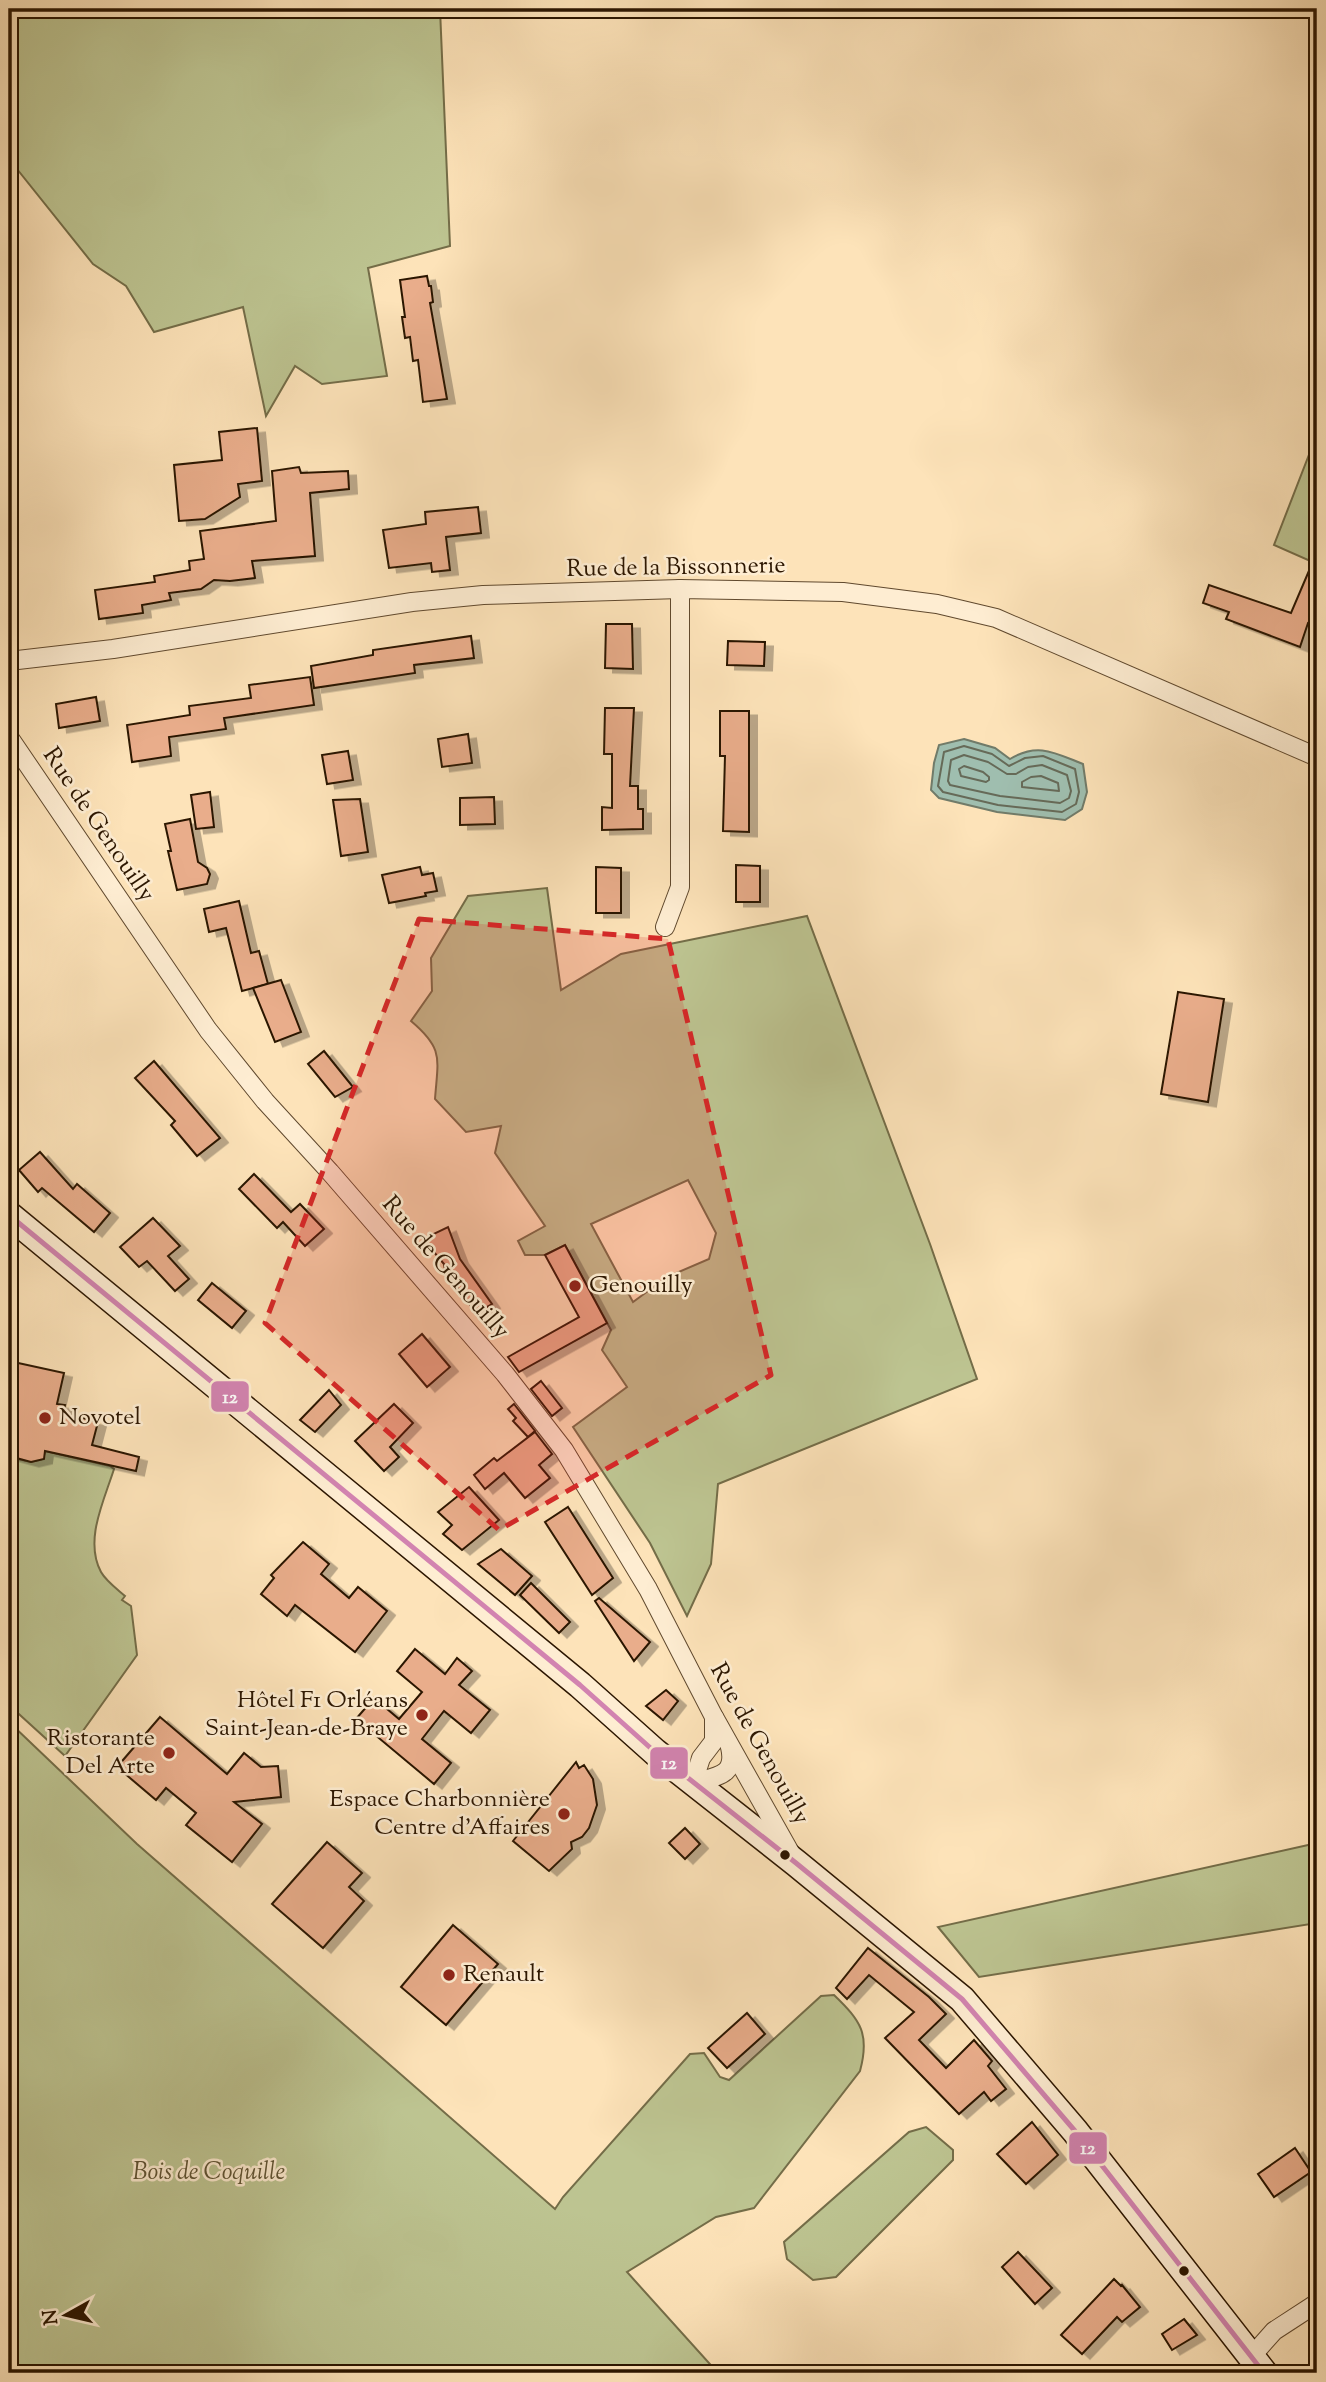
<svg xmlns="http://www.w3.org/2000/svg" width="1326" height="2382" viewBox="0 0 1326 2382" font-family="'Sorts Mill Goudy',serif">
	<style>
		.green { fill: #bdc491; stroke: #746d48; stroke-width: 2; fill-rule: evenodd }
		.water { fill: #9fbeaf; stroke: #717b69; stroke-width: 2 }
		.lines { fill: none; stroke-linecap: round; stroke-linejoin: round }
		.shore { stroke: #666a58; stroke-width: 2 }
		.building { fill: #e9ad8b; stroke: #2c1600; stroke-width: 2; filter: url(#shadow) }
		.street-casing { stroke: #60492e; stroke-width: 20 }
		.secondary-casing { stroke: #2c1600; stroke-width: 29 }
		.street { stroke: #feedd2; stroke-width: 18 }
		.secondary { stroke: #feedd2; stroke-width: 26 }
		.bus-1-casing { stroke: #feedd2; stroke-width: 10 }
		.bus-1 { stroke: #d283b0; stroke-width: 5 }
		.marked { fill: #d62828; fill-opacity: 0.2; stroke: #d62828; stroke-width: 5; stroke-dasharray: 14 9; stroke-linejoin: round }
		.poi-dot { fill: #8f2418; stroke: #feedd2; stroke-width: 2.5 }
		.bus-dot { fill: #2c1600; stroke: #feedd2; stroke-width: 2.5 }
		.labels { text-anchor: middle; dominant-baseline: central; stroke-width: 5; stroke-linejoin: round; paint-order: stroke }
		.street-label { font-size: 24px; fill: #2c1600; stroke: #feedd2 }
		.poi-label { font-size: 24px; fill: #2c1600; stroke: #feedd2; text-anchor: start }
		.park-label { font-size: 24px; font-style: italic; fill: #5f5333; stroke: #feedd2 }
		.line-badge { stroke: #feedd2; stroke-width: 2.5 }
		.badge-label { font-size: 19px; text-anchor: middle; font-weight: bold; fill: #fff }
	</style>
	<defs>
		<filter id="shadow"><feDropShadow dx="8" dy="4.5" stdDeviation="0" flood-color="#0004"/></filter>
	</defs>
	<rect width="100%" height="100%" fill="#fde3b9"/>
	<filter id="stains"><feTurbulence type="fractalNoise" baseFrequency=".00286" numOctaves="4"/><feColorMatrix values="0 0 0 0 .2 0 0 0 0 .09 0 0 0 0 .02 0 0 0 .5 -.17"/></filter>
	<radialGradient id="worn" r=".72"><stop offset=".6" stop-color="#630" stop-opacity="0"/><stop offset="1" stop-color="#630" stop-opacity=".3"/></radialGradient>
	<g class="green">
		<polygon points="9,9 440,9 450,246 368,268 387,376 322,384 295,366 266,416 243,307 154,332 126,286 93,264 9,159"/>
		<polygon points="1317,434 1317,564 1274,545"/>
		<path d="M547,888L561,990L621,954L807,916L930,1244L977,1379L718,1484L711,1564L687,1616L650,1543L573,1427L627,1387L602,1350L611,1330L565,1245L545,1255H525L518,1241L545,1226L495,1153L501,1126L466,1132L435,1099C438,1058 444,1049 411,1021L432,991L431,958L468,896ZM688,1180L716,1233L709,1259L667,1277L633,1302L591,1224Z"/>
		<path d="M45,1451L110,1466L114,1469C104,1501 84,1540 101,1572C106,1581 117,1589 125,1596L122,1600L131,1606L137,1655L65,1756L9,1705V1457L31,1462L43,1459Z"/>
		<path d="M9,1722L137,1844L555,2209L563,2197L690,2054L704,2053L720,2077L729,2080L821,1996L834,1995C861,2021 870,2034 860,2071L754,2208L716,2217L627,2272L718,2373H9Z"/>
		<polygon points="1317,1843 1317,1923 979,1977 938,1927"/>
		<polygon points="926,2127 953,2150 953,2160 836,2277 813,2280 787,2259 784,2242 909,2132"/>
	</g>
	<path class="water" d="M964,739L995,748L1010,759C1038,742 1055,753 1083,764L1087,792L1082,809L1065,820L997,812L939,798L931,790L934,763L939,745Z"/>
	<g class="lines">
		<g class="shore">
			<polygon points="964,746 992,754 1009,766 1025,758 1043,756 1075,769 1079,792 1076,804 1062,812 998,805 943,792 938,786 944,752"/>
			<polygon points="964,755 988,762 1007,774 1016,774 1028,767 1042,765 1067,775 1071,791 1069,798 1060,803 1000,796 950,785 948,781 951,760"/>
			<polygon points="964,766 983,772 989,777 989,780 986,782 961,776 959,769"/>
			<polygon points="1041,776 1058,783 1059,791 1022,787 1022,782 1031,777"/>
		</g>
	</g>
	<g class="building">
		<polygon points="427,276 429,286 431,286 433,302 430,303 447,399 423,402 418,360 413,361 410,337 405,338 402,317 405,317 400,280"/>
		<polygon points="257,428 262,481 238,484 240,497 205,519 179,521 174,465 222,460 219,432"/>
		<polygon points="299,467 301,473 348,471 349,489 310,493 315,556 252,561 255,578 230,581 214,580 201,589 169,593 171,600 142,605 143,613 99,619 95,590 155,582 154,576 190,570 189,561 204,559 200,531 276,521 272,471"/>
		<polygon points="478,507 481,533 446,537 450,570 432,572 431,563 389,568 383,530 426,524 425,512"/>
		<polygon points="1317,552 1317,627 1308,623 1300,647 1226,619 1229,612 1203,603 1209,585 1291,613"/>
		<polygon points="606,624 632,624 633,669 605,668"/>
		<polygon points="471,636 474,658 414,665 415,673 314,688 311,666 373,655 373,650"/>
		<polygon points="728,641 765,642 764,666 727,665"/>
		<polygon points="310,677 314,705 224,718 226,729 169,737 171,756 132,762 127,725 190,715 189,706 251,698 249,685"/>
		<polygon points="96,697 100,721 59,728 56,704"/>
		<polygon points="605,708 634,708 630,786 638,786 638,809 643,809 643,829 602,830 602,807 612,808 612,754 604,754"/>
		<polygon points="720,711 749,711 749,832 723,831 725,756 720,756"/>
		<polygon points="468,734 472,763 442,767 438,739"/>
		<polygon points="348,751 353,780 327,784 322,755"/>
		<polygon points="210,792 214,827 196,829 191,795"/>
		<polygon points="494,797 495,824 460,825 460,798"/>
		<polygon points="360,799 368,852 341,856 333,800"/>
		<polygon points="190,819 198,862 207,868 210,874 207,884 177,890 168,851 171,851 165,824"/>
		<polygon points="736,865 760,866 760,902 736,902"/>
		<polygon points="420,867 422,875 433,873 437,891 425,893 426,896 389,903 382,875"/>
		<polygon points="596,867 621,868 621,913 596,913"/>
		<polygon points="239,901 251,953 259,951 268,984 242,991 226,928 209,932 204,909"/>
		<polygon points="281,980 301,1032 275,1042 253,988"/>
		<polygon points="1178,992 1224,999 1208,1102 1161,1094"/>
		<polygon points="324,1051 353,1087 335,1097 308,1064"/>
		<polygon points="154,1061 220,1138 197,1156 171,1125 175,1121 135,1078"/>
		<polygon points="40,1152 73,1189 77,1184 110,1213 94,1232 42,1188 38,1192 19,1170"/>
		<polygon points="254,1174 291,1212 300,1204 324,1229 305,1246 283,1222 277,1228 239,1189"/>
		<polygon points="153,1218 180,1246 168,1256 189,1279 175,1291 147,1261 139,1267 120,1247"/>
		<polygon points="448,1227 460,1259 492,1304 476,1313 445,1270 444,1264 423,1239"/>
		<polygon points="565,1245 607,1323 519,1372 508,1357 579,1317 545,1255"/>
		<polygon points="212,1283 246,1311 232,1328 198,1300"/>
		<polygon points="422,1334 450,1367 427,1387 399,1354"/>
		<polygon points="9,1361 64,1373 57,1404 65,1405 63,1413 98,1422 92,1445 139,1457 136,1471 45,1451 44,1459 31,1462 9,1456"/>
		<polygon points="541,1381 562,1408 552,1416 531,1389"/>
		<polygon points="329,1390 341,1405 315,1432 300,1420"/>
		<polygon points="394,1404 413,1423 390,1447 399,1457 384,1471 355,1441"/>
		<polygon points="514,1404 535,1431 528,1437 513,1421 516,1418 508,1409"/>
		<polygon points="535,1432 552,1454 539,1465 550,1478 525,1498 504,1473 485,1489 474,1475 494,1458 497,1461"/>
		<polygon points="469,1487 499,1520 462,1550 443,1534 452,1525 438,1512"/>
		<polygon points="568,1507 613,1578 592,1595 545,1522"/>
		<polygon points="303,1542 329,1564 321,1574 349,1598 358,1587 387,1611 355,1652 295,1605 287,1616 261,1594 274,1578 271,1575"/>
		<polygon points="501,1549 532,1576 515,1595 478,1564"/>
		<polygon points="531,1583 570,1622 559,1633 520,1595"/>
		<polygon points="599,1598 650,1642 634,1661 595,1601"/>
		<polygon points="415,1649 445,1674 457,1658 472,1671 459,1685 490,1710 471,1733 444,1711 422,1739 451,1763 434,1784 356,1719 374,1698 399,1719 422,1692 397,1671"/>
		<polygon points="666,1690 678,1701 663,1720 646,1706"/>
		<polygon points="160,1717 227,1774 244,1753 261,1767 278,1766 281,1797 234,1802 262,1824 232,1862 186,1825 196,1813 166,1788 156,1800 117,1767"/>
		<polygon points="576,1762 579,1768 584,1765 593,1779 597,1805 589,1828 582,1837 571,1842 572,1849 549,1871 513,1841"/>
		<polygon points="685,1828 700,1844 685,1859 669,1843"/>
		<polygon points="327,1842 362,1873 349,1887 364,1901 323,1948 272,1904"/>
		<polygon points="453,1925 498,1964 446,2025 401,1987"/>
		<polygon points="868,1948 929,1997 946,2014 919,2040 946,2068 974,2040 992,2061 988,2066 1006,2089 991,2101 984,2092 959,2114 885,2038 914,2012 869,1975 847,1999 836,1988"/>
		<polygon points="747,2013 765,2034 727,2068 708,2048"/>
		<polygon points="1032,2122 1058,2155 1026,2184 997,2154"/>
		<polygon points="1295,2148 1311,2172 1274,2197 1258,2174"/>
		<polygon points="1018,2252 1052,2288 1035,2304 1002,2267"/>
		<polygon points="1114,2279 1121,2286 1122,2285 1140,2307 1122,2322 1117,2317 1082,2354 1061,2335"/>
		<polygon points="1184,2319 1197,2335 1172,2350 1162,2334"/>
	</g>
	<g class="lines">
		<g class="street-casing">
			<g id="street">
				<polyline points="9,661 113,649 412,602 483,595 680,589 843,592 937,604 996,618 1317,757"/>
				<polyline points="9,737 208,1030 265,1101 330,1172 505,1374 564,1450 648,1589 714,1717 791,1854"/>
				<polyline points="665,927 680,887 680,589"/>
				<polyline points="693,1783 701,1758 714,1741 714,1717"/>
				<path d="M693,1783C715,1776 737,1777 730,1747"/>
				<polyline points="1251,2357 1274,2331 1317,2303"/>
			</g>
		</g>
		<g class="secondary-casing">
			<polyline id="secondary" points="9,1215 580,1685 655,1752 796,1863 962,1999 1075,2131 1264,2373"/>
		</g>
		<use href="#street" class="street"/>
		<use href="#secondary" class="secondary"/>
		<g class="bus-1-casing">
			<polyline id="bus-1" points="9,1215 580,1685 655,1752 796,1863 962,1999 1075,2131 1264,2373"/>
		</g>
		<use href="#bus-1" class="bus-1"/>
	</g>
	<path class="marked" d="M419,919L668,939L771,1375L499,1530L265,1323Z"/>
	<g class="poi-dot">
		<circle cx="575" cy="1286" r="7"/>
		<circle cx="45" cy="1418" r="7"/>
		<circle cx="422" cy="1715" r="7"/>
		<circle cx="169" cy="1753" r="7"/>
		<circle cx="564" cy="1814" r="7"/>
		<circle cx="449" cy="1975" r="7"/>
	</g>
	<g class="bus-dot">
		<circle cx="785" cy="1855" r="6"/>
		<circle cx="1184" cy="2271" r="6"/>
	</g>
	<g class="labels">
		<g class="street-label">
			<text transform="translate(676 568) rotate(-1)">Rue de la Bissonnerie</text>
			<text transform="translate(98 825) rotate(56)">Rue de Genouilly</text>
			<text transform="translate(445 1268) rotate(49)">Rue de Genouilly</text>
			<text transform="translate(759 1744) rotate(61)">Rue de Genouilly</text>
		</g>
		<g class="poi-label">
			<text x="589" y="1286">Genouilly</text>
			<text x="59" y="1418">Novotel</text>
			<text x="408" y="1701" text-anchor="end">Hôtel F1 Orléans<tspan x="408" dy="28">Saint-Jean-de-Braye</tspan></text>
			<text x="155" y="1739" text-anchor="end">Ristorante<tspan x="155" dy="28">Del Arte</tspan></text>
			<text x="550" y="1800" text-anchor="end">Espace Charbonnière<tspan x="550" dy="28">Centre d'Affaires</tspan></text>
			<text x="463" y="1975">Renault</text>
		</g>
		<g class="park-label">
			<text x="209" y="2173">Bois de Coquille</text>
		</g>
	</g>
	<g class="line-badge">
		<rect x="210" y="1380" width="40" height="33" rx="7" fill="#d283b0"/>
		<rect x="649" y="1746" width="40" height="34" rx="7" fill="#d283b0"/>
		<rect x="1068" y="2131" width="40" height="34" rx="7" fill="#d283b0"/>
	</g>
	<g class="badge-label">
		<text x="230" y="1403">12</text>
		<text x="669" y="1769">12</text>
		<text x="1088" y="2154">12</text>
	</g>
	<rect width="1326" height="2382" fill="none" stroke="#fde3b9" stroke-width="35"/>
	<rect x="10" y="10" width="1305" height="2361" fill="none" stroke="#2c1600" stroke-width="3.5"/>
	<rect x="18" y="18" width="1291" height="2347" fill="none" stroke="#2c1600" stroke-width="2"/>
	<g transform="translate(66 2315) rotate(262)" stroke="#feedd2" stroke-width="5" paint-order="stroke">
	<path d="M0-5L12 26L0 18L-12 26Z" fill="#2c1600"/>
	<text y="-10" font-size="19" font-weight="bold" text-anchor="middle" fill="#2c1600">N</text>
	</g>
	<rect width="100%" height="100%" filter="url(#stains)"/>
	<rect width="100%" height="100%" fill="url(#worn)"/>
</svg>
